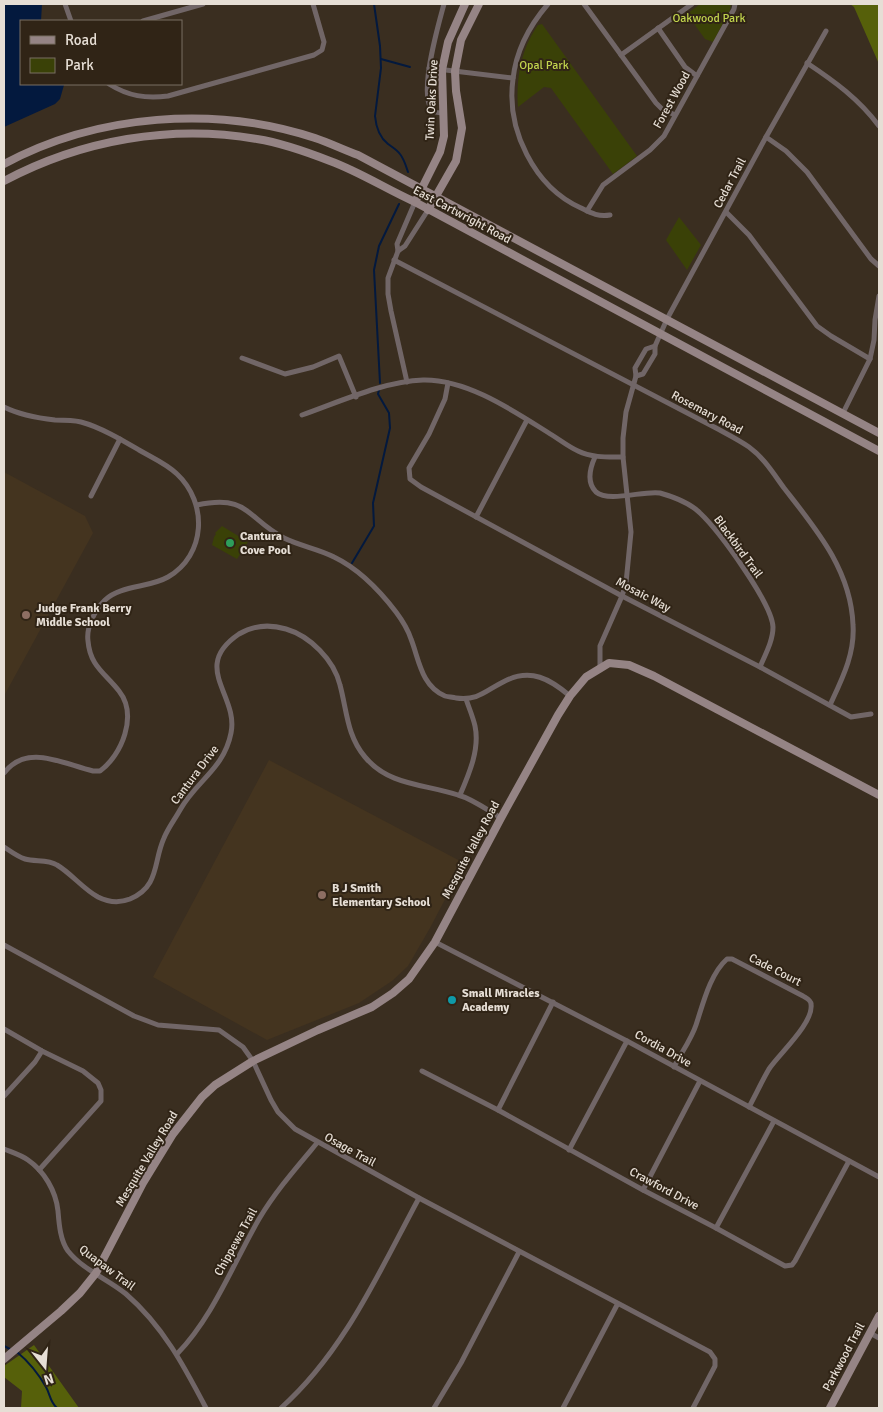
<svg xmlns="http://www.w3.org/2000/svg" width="883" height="1412" viewBox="0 0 883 1412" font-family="Signika,sans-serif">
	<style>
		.built { fill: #44341f }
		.green { fill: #3a4107 }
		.forest { fill: #56600a }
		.water { fill: #03193e }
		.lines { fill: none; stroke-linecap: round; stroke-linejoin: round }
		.stream { stroke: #03193e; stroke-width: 2 }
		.street { stroke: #716667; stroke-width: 5 }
		.secondary { stroke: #958485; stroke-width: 8 }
		.leisure-dot { fill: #2e9e5b; stroke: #302416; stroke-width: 2 }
		.education-dot { fill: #8d6e63; stroke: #302416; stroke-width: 2 }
		.culture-dot { fill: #0f9aa8; stroke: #302416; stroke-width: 2 }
		.labels { text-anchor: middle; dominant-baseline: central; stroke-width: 4; stroke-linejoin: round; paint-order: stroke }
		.park-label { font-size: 12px; fill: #c1d44d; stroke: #302416 }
		.street-label { font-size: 12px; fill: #e6ded5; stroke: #302416 }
		.poi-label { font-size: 12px; font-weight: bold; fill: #e6ded5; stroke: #302416; text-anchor: start }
	</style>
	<rect width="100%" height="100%" fill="#3a2e20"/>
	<g class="built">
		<polygon points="4,472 85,516 93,533 4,696"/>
		<polygon points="269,760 464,863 430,928 408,966 392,981 359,1003 267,1040 153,977"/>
	</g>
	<g class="green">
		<polygon points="700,4 731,4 730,10 713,42 705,39 687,14"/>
		<path d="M542,24L637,156L613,174L551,88L544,87L518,107C516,78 521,49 538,25Z"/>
		<polygon points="679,217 701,245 687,270 666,240"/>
		<polygon points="222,526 248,542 237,559 212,545 214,537 216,534 215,533"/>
	</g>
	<g class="forest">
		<polygon points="850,4 879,4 879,64 854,7"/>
		<polygon points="34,1345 79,1408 21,1408 22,1391 4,1377 4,1366"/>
	</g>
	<polygon class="water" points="4,4 42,4 41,21 21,21 21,84 64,84 64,85 60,99 55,104 4,127"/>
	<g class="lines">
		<g class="stream">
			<path d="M374,4L380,46L381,68L375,116C376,127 379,137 388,144C392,147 397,150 400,154C404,159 406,166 408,172"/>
			<polyline points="381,59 410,67"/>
			<polyline points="380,383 374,270 379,246 399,204"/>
			<polyline points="352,563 374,526 373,503 390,428 389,413 378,394 379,390"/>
			<polyline points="4,1346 10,1349"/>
			<path d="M17,1352C29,1362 38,1373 46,1387C50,1394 50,1402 57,1408"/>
		</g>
		<g class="street">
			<polyline points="65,4 71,21"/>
			<path d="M444,4C439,23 417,96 433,111C436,113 441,113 444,113"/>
			<path d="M548,4C530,25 516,51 513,79C506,129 534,187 581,208C591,213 598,217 610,215"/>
			<polyline points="584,4 656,103 662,109 675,115"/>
			<polyline points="143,21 203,4"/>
			<polyline points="658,28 685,67 697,76"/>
			<polyline points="621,55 692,4"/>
			<path d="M807,63C834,81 859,99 879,126"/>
			<polyline points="429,68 513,78"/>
			<path d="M109,84C128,96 146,99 168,96L314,55L322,50L324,42L313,4"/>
			<polyline points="766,137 786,151 807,172 871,259 879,266"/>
			<polyline points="587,211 603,185 650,150 664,136 734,9 735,4"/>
			<polyline points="726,212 749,235 817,326 831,336 870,359"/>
			<polyline points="398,251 397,244 415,202"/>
			<path d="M394,260L716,428C727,434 739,440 749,447C764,458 773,473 784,488C816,529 851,570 853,625C855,654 842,679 830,705"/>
			<polyline points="242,358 285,374 313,367 339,356 356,397"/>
			<polyline points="636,376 643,374 655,354 655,346 667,319 766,137 826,31"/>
			<polyline points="407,382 391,311 388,294 388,278 398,251 405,246 428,210"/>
			<polyline points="448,383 445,399 429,434 409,468 410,479 421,487 622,596 760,667 851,717 871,714"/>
			<path d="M4,407C20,415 37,418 55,420C63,420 73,420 81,422C100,427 122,440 139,450C151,457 167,464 177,474C208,503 206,555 168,577C149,588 121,585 105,600C95,610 86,627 88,641C90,666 105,673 119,691C138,715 122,755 100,771H93C63,764 27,743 4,773"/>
			<polyline points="843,413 870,359 874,340 875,320 879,296"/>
			<path d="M302,415C339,402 385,381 423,380C468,379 515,412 552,435C560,440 569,447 578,451C592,458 608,457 623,457"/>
			<path d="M595,457C590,468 586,482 596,492C609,503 645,490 660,493C674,497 690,503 700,513C719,531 772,603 773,627C773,641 765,655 760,667"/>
			<polyline points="91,496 120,439"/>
			<path d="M197,505C249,494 246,518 284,538C300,546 319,549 334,557C359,569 380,591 396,612C402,620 408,630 411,639C419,659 421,686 445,696C448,697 453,697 456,698C479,701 486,690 505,681C531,668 550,679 570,696"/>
			<polyline points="476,517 527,420"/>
			<polyline points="600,667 600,646 622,596 626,583 631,532 623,457 623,438 626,412 636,376 635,368 646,349 655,346"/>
			<path d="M460,795C469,774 480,749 475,726C473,717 469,708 466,699"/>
			<path d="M4,847C10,851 18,857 25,859C35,862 48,859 57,865C72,874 83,889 98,897C108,902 120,903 130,899C160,886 153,862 164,838C168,828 175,819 180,810C196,781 224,769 231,733C239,695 190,667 239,634C254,625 269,624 286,629C310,636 334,660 340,685C347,711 347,736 365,757C389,786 425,784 458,795C473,799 487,810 501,818"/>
			<polyline points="435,942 627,1041 879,1177"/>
			<polyline points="4,945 134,1016 158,1025 219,1030 243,1047 253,1061 271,1100 278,1112 295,1129 419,1198 710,1352 715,1359 715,1366 693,1408"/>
			<polyline points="4,1029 42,1051 83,1071 98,1083 101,1090 101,1101 39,1170"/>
			<path d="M674,1067C681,1053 691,1040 696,1025C703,1004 710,974 727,959H732L803,996C806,998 811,1000 811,1004C814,1023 779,1054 769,1069C762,1081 756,1094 749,1107"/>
			<polyline points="422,1071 498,1110 643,1190 716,1228 785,1266 792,1265 795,1261 849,1161"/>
			<polyline points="4,1096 35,1062 42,1051"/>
			<polyline points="498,1110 553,1002"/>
			<path d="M4,1149C11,1152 21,1155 28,1160C44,1171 56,1191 58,1211C59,1223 60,1240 68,1251C83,1270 108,1279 126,1294C163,1326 184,1366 206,1408"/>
			<polyline points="569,1150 627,1041"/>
			<polyline points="643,1190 700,1081"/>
			<polyline points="716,1228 774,1121"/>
			<polyline points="870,1333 879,1338"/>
			<path d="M177,1354C213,1317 233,1264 259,1219C275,1192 296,1168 317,1143"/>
			<path d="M281,1408C344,1352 379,1272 419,1198"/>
			<polyline points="434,1408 461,1363 519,1252"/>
			<polyline points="563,1408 617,1305"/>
		</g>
		<g class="secondary">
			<path d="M4,164C97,114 215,105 315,138C330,143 344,150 358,155L879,433"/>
			<path d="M4,181C81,140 171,124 257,139C282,143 307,152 330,161C360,172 386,189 415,202L879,451"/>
			<polyline points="415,202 440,152 444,136 442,70 448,42 465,4"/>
			<polyline points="428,210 456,161 462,128 456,91 455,71 461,40 479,4"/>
			<polyline points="4,1359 61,1311 80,1293 96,1273 143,1183 173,1134 202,1097 215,1085 253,1061 318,1030 372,1007 393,993 409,979 435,942 501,818 558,715 570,696 586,677 609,663 629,665 654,676 879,795"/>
			<polyline points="830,1408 879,1316"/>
		</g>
	</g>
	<circle class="leisure-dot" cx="230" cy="543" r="5"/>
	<g class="education-dot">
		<circle cx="26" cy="615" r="5"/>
		<circle cx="322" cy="895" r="5"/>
	</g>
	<circle class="culture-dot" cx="452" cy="1000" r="5"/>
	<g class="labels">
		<g class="park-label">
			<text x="709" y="18">Oakwood Park</text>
			<text x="544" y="65">Opal Park</text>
		</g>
		<g class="street-label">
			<text transform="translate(432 100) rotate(-87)">Twin Oaks Drive</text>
			<text transform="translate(672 100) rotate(-61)">Forest Wood</text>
			<text transform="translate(730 183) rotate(-62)">Cedar Trail</text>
			<text transform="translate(462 215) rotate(28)">East Cartwright Road</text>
			<text transform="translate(707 413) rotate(28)">Rosemary Road</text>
			<text transform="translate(738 547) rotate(54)">Blackbird Trail</text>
			<text transform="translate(643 595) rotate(28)">Mosaic Way</text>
			<text transform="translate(195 775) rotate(-53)">Cantura Drive</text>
			<text transform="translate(471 850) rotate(-62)">Mesquite Valley Road</text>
			<text transform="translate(775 970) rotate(27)">Cade Court</text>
			<text transform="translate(663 1049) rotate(29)">Cordia Drive</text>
			<text transform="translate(350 1150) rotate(29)">Osage Trail</text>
			<text transform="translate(147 1159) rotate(-59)">Mesquite Valley Road</text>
			<text transform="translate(664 1189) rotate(28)">Crawford Drive</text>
			<text transform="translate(236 1242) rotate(-61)">Chippewa Trail</text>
			<text transform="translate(107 1268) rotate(37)">Quapaw Trail</text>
			<text transform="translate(844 1357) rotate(-62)">Parkwood Trail</text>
		</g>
		<g class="poi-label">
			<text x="240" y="536">Cantura<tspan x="240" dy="14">Cove Pool</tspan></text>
			<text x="36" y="608">Judge Frank Berry<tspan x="36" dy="14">Middle School</tspan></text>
			<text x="332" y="888">B J Smith<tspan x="332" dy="14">Elementary School</tspan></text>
			<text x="462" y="993">Small Miracles<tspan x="462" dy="14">Academy</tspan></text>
		</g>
	</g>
	<rect width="883" height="1412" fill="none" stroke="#e6ded5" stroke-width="10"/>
	<rect x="20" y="20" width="162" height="65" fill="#302416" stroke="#796e62"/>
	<rect x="30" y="36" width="25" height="8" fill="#958485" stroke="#796e62"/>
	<text x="65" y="45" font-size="15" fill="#e6ded5">Road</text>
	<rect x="30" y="58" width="25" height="15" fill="#3a4107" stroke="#796e62"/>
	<text x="65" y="70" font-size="15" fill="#e6ded5">Park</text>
	<g transform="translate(45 1367) rotate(163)" stroke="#302416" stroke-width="4" paint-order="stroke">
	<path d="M0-4L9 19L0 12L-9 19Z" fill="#e6ded5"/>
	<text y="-8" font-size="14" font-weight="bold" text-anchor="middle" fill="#e6ded5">N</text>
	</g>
</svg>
